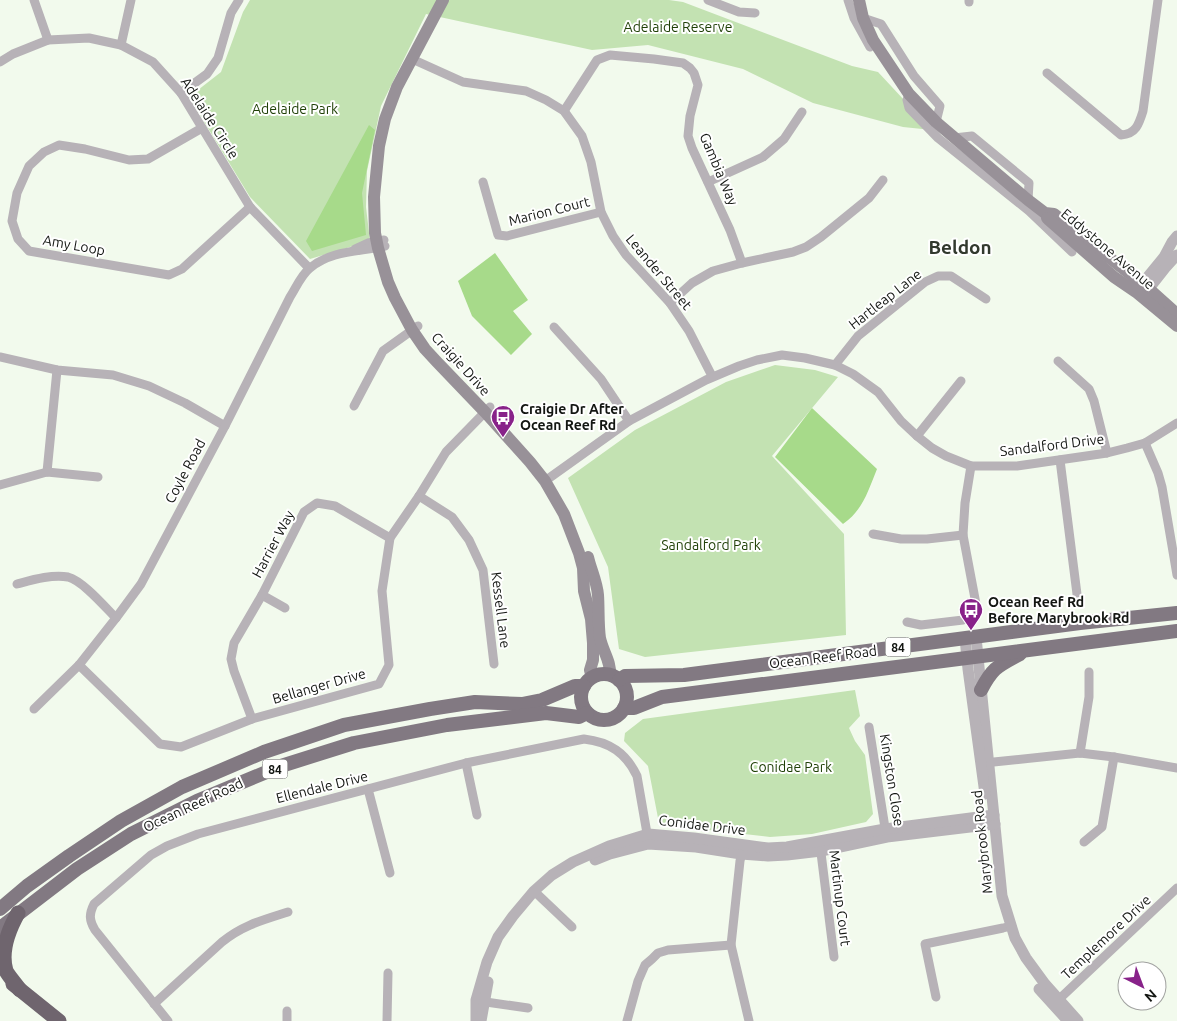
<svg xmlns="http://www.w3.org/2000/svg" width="1177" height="1021" viewBox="0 0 1177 1021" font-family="Ubuntu,sans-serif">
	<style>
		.green { fill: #c3e2b2 }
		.water { fill: #a7da8a }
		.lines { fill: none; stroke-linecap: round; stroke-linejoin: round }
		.minor { stroke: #b7b2b7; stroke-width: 9 }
		.tertiary { stroke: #b7b2b7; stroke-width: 11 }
		.secondary { stroke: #989198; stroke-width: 12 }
		.primary { stroke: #827982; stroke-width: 14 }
		.motorway { stroke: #6f656e; stroke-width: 15 }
		.labels { text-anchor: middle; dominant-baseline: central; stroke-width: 4; stroke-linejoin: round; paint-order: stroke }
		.shield { fill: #fff; stroke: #5a5c59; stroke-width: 1 }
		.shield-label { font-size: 12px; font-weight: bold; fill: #131612 }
		.park-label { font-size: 14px; fill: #1f3f06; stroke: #fff }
		.street-label { font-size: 14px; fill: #131612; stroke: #fff }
		.poi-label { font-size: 14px; font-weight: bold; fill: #131612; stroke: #fff; text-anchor: start }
		.district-label { font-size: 19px; font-weight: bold; fill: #32392e; stroke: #fff }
	</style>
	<rect width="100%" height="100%" fill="#f2faed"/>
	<g class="green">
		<polygon points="250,0 669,0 683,2 852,66 878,72 932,130 903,127 813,103 743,69 648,45 592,50 426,14 381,106 367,171 366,207 370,241 310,259 250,197 189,97 221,72 243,12"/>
		<polygon points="775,365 815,370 838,377 772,456 844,534 846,635 645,657 619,649 608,567 568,478 635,430 726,382"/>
		<polygon points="855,690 860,716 849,728 855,741 865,755 873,814 866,822 812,834 770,837 665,825 658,818 648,766 624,741 625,733 643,719"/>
	</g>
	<g class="water">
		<polygon points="369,125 375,130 362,193 366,235 312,251 306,241"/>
		<polygon points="495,253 528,300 513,311 532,334 511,355 472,316 458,281"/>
		<path d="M812,408L877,469C868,491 863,510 843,524L775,457Z"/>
	</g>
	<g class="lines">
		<g class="minor">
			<polyline points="34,0 48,40"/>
			<polyline points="708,0 739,12 755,13"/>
			<polyline points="848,0 854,18 870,47"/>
			<polyline points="969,2 969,0"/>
			<polyline points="863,18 881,24 914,76 940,106 936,122"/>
			<polyline points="121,45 131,0"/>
			<polyline points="412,59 463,82 526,91 546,100 564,111 582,136 591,162 601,212 613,236 626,255 670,303 689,331 712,376"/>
			<polyline points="0,62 13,54 48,40 89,38 121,45 153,62 181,93 250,207 309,268"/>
			<path d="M1047,73L1121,135C1136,134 1139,124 1143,111L1158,0"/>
			<polyline points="181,93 207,74 218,58 231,13 239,0"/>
			<polyline points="909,94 907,100 909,108 938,138 1029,211 1072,252"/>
			<polyline points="564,111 597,60 610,55 654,59 683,63 690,68 694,73 698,85 690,116 688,136 692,148 730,230 742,263 713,271 692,283 670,303"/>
			<polyline points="202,128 148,159 129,160 85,149 59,145 44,152 29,166 17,193 12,221 18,239 29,251 169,275 182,269 250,207"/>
			<polyline points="954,138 972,136 1029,183 1028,200"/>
			<polyline points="483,182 498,235 507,236 601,212"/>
			<polyline points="708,182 763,157 784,139 802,112"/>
			<polyline points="355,249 368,243 384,240"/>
			<polyline points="742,263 793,252 806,247 821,237 869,198 883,180"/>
			<polyline points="554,327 601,379 629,421"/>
			<polyline points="0,357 57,370 113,375 149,386 185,403 225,426"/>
			<polyline points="1058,361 1089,389 1094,401 1107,453"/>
			<polyline points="835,365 858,336 925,282 938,276 951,276 986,299"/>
			<polyline points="354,406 383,351 418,326"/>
			<polyline points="917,436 961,381"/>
			<polyline points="1145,443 1158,473 1162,487 1177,575"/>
			<polyline points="1060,460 1078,602"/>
			<polyline points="47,472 57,370"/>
			<polyline points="545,481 629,421 706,380 739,366 757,360 782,355 805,358 835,365 853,374 878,392 901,421 917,436 932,448 946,456 971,466 1017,466 1107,453 1127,448 1145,443 1177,423"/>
			<polyline points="0,485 47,472 98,477"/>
			<polyline points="419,496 452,517 469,540 483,570 494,664"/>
			<polyline points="873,534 901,539 927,539 963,535"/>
			<path d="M17,584C32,580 52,574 68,577C83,581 105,607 116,618"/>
			<polyline points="262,595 285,608"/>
			<polyline points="907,622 921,625 963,620 975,616 976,604 963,535 965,503 971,466"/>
			<polyline points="79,665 160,744 181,747 252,719 379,684 389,665 382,591 390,538 419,496 446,452 490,407"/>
			<path d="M34,709L79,665L116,618L141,584L225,426L290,297C296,288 301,275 310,268C332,250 359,252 385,246"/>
			<polyline points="252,719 234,671 231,659 234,643 262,595 304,512 317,503 335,506 390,538"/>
			<polyline points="869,727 886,834"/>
			<polyline points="1080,753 1089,697 1089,672"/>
			<polyline points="466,763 477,815"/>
			<polyline points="984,763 1080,753 1114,757 1177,768"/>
			<polyline points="368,789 390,873"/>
			<polyline points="1084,842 1102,827 1114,757"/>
			<polyline points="820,845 834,957"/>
			<polyline points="743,848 740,861 731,945 749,1021"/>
			<polyline points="534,891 572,927"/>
			<polyline points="936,997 925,944 1003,928 1011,926"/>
			<polyline points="479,1001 528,1008"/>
			<polyline points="1055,1003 1177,888"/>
			<path d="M154,1004L222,942C243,925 263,920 288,912"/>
			<polyline points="287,1011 287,1021"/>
			<path d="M168,1021L95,930C89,920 89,914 94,904L151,855L167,846L198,834L466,763L584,739C610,742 626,753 637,776L648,839"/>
			<polyline points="387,1021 388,973"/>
			<polyline points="627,1021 638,981 645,965 652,959 658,953 668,950 731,945"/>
		</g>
		<g class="tertiary">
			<polyline points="1137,290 1164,257 1172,242 1177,236"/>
			<polyline points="1143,296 1165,268 1177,255"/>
			<polyline points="976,637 1002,896 1015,938 1026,958 1045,984 1078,1021"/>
			<polyline points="965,638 968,669 985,794"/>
			<polyline points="595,860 610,854 648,844 696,847 741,854 768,856 787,855 821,851 887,837 995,824"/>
			<polyline points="1039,989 1068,1021"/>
			<polyline points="476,1021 476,1000 487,962 498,937 513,916 534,891 552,875 573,862 609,846 648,834 694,838 768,848 787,847 885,829 994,815"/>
			<polyline points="481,1021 488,982"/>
		</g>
		<g class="secondary">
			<polyline points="443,0 397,87 385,119 379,146 374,197 375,233 378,248 388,282 395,298 412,330 425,349 437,362 485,412 530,462 545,481 564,514 579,553 583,568 584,591 591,619 593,643 593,660 590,670 592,678"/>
			<polyline points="859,0 863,18 873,40 909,94 936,122 1028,200 1045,213 1054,214 1149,289 1177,314"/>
			<polyline points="1047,218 1049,220 1114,277 1136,292 1177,326"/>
			<path d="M588,557C591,570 597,582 598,595C599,610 598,624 600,638C603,652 611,661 610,675"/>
		</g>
		<g class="primary">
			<circle cx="604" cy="697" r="23"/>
			<polyline points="619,680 625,676 684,675 1080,623 1177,613"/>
			<path d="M981,690C993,667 998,666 1020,654"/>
			<polyline points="624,708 634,708 662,697 1177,631"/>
			<polyline points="0,909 27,886 69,856 121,821 182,787 264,752 344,725 430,709 475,702 522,704 542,700 575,686 584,686"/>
			<polyline points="0,928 77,869 131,834 197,801 281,766 354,743 447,725 546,713 579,717 587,713"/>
		</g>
		<g class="motorway">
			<path d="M18,913C8,931 0,951 6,971C10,978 16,984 20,990"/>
			<polyline points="13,984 59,1021"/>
		</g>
	</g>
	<defs>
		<g id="bus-pin" transform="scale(1.25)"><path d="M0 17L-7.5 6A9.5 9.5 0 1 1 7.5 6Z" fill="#882289" stroke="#fff"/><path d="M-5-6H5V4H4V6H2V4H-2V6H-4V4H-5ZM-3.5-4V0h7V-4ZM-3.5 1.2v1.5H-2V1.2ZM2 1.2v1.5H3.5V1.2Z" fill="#fff"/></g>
	</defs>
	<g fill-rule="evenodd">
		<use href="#bus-pin" x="503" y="417"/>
		<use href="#bus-pin" x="971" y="610"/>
	</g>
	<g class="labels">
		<g class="shield">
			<rect x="885.5" y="637.5" width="25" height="19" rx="4"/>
			<rect x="262.5" y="759.5" width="25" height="19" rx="4"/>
		</g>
		<g class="shield-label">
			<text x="898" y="647">84</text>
			<text x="275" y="769">84</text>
		</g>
		<g class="park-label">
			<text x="678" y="27">Adelaide Reserve</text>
			<text x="295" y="109">Adelaide Park</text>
			<text x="711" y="545">Sandalford Park</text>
			<text x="791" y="767">Conidae Park</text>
		</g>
		<g class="street-label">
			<text transform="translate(210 118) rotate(57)">Adelaide Circle</text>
			<text transform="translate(719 169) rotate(67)">Gambia Way</text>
			<text transform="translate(549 211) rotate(-14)">Marion Court</text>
			<text transform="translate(74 245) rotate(10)">Amy Loop</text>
			<text transform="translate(1108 249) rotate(40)">Eddystone Avenue</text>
			<text transform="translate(659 272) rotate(50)">Leander Street</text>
			<text transform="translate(885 299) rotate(-38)">Hartleap Lane</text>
			<text transform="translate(461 364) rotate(48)">Craigie Drive</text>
			<text transform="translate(1052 445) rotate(-7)">Sandalford Drive</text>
			<text transform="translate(185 471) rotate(-62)">Coyle Road</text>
			<text transform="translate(273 544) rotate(-62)">Harrier Way</text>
			<text transform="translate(501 610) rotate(83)">Kessell Lane</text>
			<text transform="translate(823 657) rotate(-7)">Ocean Reef Road</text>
			<text transform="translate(319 686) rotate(-16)">Bellanger Drive</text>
			<text transform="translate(892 780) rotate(81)">Kingston Close</text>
			<text transform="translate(322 787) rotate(-14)">Ellendale Drive</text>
			<text transform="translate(193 805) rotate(-25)">Ocean Reef Road</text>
			<text transform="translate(702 825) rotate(7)">Conidae Drive</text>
			<text transform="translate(982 842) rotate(-96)">Marybrook Road</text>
			<text transform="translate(840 898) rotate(83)">Martinup Court</text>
			<text transform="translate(1106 937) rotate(-43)">Templemore Drive</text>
		</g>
		<g class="poi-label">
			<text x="520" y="409">Craigie Dr After<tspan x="520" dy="16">Ocean Reef Rd</tspan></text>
			<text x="988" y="602">Ocean Reef Rd<tspan x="988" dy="16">Before Marybrook Rd</tspan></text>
		</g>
		<g class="district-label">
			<text x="960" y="247">Beldon</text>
		</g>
	</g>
	<g transform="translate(1142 986) rotate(138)"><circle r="24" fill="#ffffff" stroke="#a1a2a0"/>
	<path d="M0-4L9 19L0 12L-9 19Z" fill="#882289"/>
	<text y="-8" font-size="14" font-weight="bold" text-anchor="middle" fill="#131612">N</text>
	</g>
</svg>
